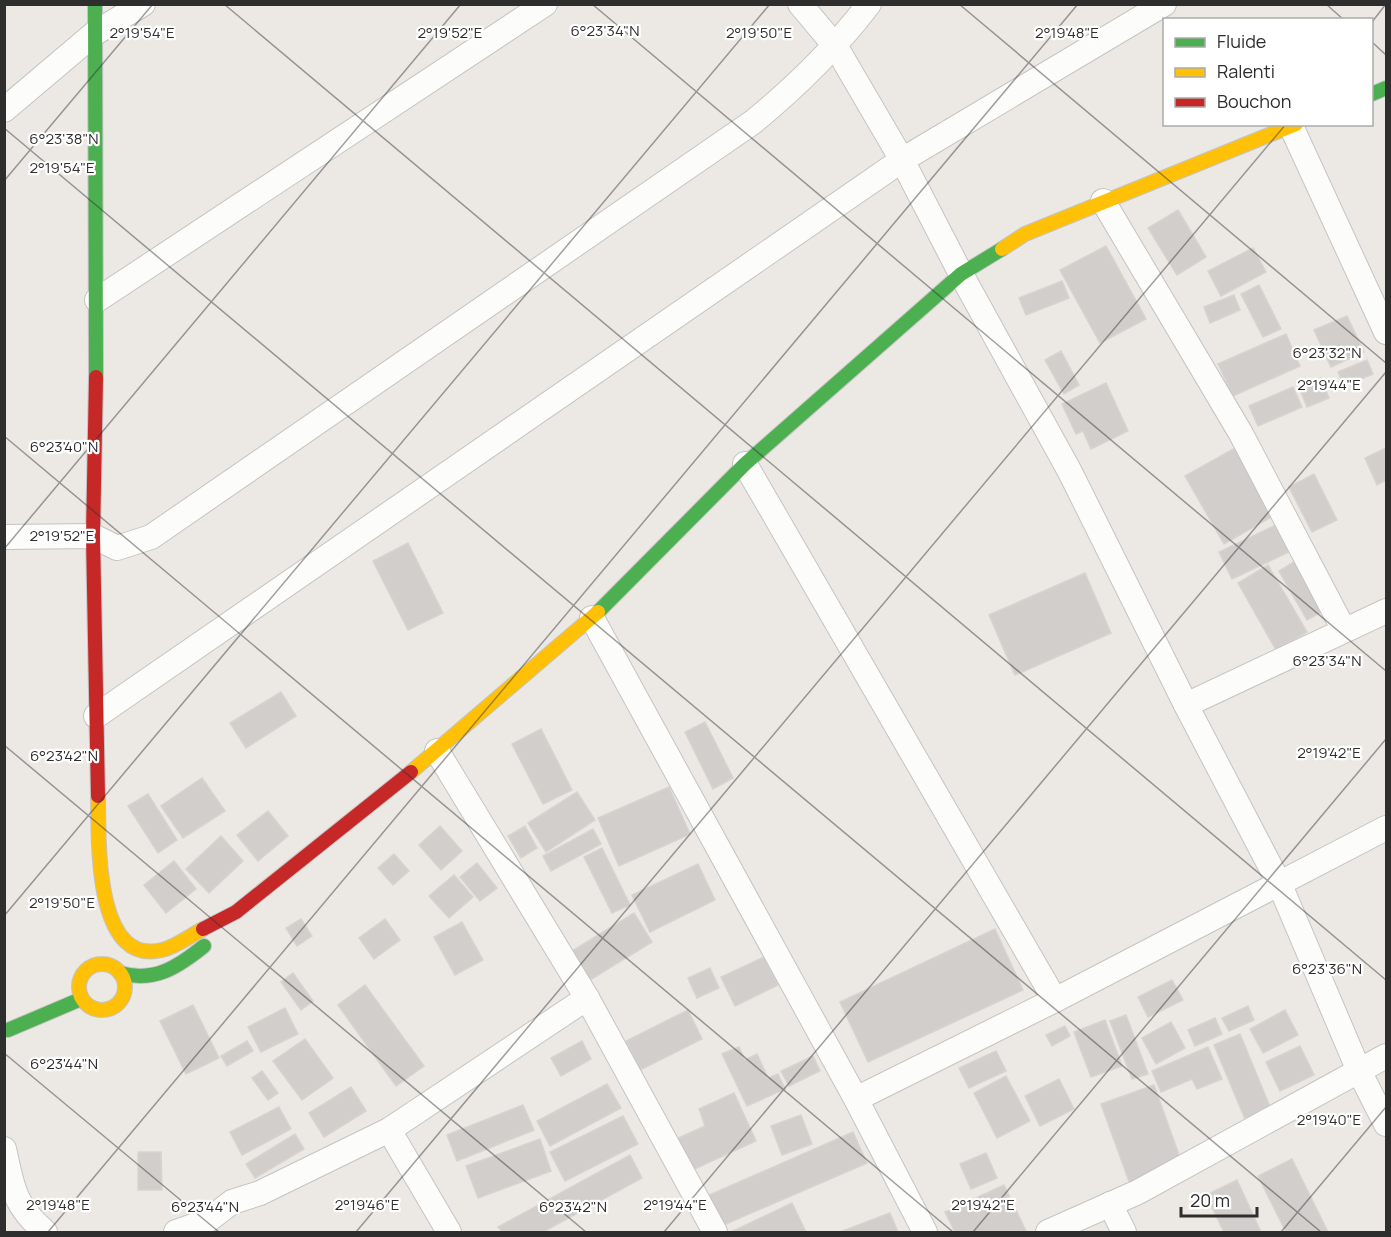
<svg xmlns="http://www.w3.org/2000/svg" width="1391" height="1237" viewBox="0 0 1391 1237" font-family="Manrope,sans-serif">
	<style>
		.building { fill: #d1cecb; stroke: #d7d4d0; stroke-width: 1.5 }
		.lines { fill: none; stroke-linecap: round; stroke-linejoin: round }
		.street-casing { stroke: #c5c4c5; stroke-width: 26 }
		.fast-casing { stroke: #c5c4c5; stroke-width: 16 }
		.slow-casing { stroke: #c5c4c5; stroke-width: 16 }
		.jam-casing { stroke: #c5c4c5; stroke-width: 16 }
		.street { stroke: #fcfcfb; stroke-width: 24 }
		.fast { stroke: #4caf50; stroke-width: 14 }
		.slow { stroke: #ffc107; stroke-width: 14 }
		.jam { stroke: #c62828; stroke-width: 14 }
		.ticks { fill: none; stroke: #2e2e2e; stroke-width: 1.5; stroke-opacity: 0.45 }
		.ticks-label { font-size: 15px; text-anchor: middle; fill: #2e2e2e; stroke: #fff; stroke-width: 4.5; stroke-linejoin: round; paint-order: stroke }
	</style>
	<rect width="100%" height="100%" fill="#ece8e4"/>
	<g class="building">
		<polygon points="1178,210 1206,257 1177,275 1148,228"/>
		<polygon points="1106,246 1146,319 1100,343 1060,270"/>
		<polygon points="1253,248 1266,272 1221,296 1208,271"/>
		<polygon points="1062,281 1069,298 1026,315 1019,298"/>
		<polygon points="1259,285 1281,329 1263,337 1241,294"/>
		<polygon points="1234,295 1240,310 1210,323 1204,307"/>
		<polygon points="1347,316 1364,352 1331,367 1314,330"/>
		<polygon points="1286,334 1300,366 1233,396 1218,364"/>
		<polygon points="1061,351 1079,385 1064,394 1045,360"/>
		<polygon points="1367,360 1373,374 1344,386 1338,372"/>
		<polygon points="1321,378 1329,398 1307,407 1299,387"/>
		<polygon points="1106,383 1128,431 1091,449 1083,431 1076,434 1062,404"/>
		<polygon points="1293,387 1302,407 1258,426 1249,406"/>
		<polygon points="1235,448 1273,516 1224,544 1185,476"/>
		<polygon points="1386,448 1386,480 1377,485 1365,458"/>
		<polygon points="1314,474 1337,520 1312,532 1289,487"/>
		<polygon points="1276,525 1289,552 1232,579 1219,552"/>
		<polygon points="408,543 443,613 408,630 373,561"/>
		<polygon points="1297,560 1325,610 1307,620 1279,571"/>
		<polygon points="1268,565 1307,632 1276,650 1238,583"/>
		<polygon points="1085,573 1111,633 1015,675 989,615"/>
		<polygon points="281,692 296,716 246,748 230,723"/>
		<polygon points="705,722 733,778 713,789 685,732"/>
		<polygon points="541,729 572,790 543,804 512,744"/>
		<polygon points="202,778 225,811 183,838 161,806"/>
		<polygon points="669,787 690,834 619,866 598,818"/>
		<polygon points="577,792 595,820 546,852 528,823"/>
		<polygon points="148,794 177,840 158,853 128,806"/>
		<polygon points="268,811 288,836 258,861 237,835"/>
		<polygon points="440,826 462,851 441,870 419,845"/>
		<polygon points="525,826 537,848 521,858 508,836"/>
		<polygon points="593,829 601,844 551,871 543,856"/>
		<polygon points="221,836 243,861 209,893 186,869"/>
		<polygon points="602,848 630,905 612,913 584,857"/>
		<polygon points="394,854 409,871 393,885 378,868"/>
		<polygon points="174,861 196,889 166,913 144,885"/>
		<polygon points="477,863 497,888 480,901 460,877"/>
		<polygon points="698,864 715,900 650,932 632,895"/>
		<polygon points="454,875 473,897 449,918 429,896"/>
		<polygon points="634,913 652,942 590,980 572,951"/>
		<polygon points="301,919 312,936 297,946 286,928"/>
		<polygon points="385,919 400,940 374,959 359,938"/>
		<polygon points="462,922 483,960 455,975 434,937"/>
		<polygon points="995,929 1023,990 868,1062 840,1002"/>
		<polygon points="764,957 778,985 735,1006 721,977"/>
		<polygon points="710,968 719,988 697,998 688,978"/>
		<polygon points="293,973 313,1001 301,1010 281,982"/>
		<polygon points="1172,980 1183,1000 1148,1017 1138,997"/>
		<polygon points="365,985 424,1066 396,1086 338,1005"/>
		<polygon points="193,1005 219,1058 186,1074 160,1021"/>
		<polygon points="1248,1006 1254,1020 1229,1031 1222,1018"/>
		<polygon points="285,1008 298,1034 261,1052 248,1027"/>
		<polygon points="688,1010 702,1039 640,1070 626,1041"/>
		<polygon points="1285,1010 1298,1035 1263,1053 1250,1029"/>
		<polygon points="1126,1015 1148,1074 1132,1079 1110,1021"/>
		<polygon points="1215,1018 1222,1034 1195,1046 1188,1030"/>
		<polygon points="1105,1020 1122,1066 1091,1077 1074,1032"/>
		<polygon points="1171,1022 1185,1048 1156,1064 1142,1038"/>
		<polygon points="1065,1026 1070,1036 1052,1046 1046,1035"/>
		<polygon points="1240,1034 1271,1109 1245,1119 1214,1045"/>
		<polygon points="305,1039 333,1078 302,1100 273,1061"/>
		<polygon points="247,1041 253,1051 227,1066 221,1056"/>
		<polygon points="582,1041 591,1059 561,1076 551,1058"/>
		<polygon points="1300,1046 1314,1075 1280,1091 1266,1062"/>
		<polygon points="739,1047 745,1060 757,1054 768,1078 778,1074 785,1089 747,1106 722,1054"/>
		<polygon points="1208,1047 1222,1079 1197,1089 1192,1079 1161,1092 1152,1071"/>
		<polygon points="996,1051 1006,1071 969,1088 959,1068"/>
		<polygon points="813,1056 820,1071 789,1086 781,1071"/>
		<polygon points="262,1071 278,1093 268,1100 252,1078"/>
		<polygon points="1006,1076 1030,1121 997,1138 974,1093"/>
		<polygon points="1059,1079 1074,1109 1040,1126 1025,1096"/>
		<polygon points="607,1084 621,1108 550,1146 537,1121"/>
		<polygon points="1154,1085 1183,1166 1130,1184 1101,1104"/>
		<polygon points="351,1087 366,1111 324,1137 309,1113"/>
		<polygon points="734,1093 756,1141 688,1172 674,1140 705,1126 699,1109"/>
		<polygon points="523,1105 534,1130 457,1161 447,1135"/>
		<polygon points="279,1107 291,1129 242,1155 230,1132"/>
		<polygon points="801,1115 812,1144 782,1155 771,1126"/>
		<polygon points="623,1116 638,1144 565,1181 550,1152"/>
		<polygon points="853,1132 867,1163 719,1227 705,1197"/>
		<polygon points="295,1134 304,1149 255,1178 246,1164"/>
		<polygon points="540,1139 551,1171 478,1198 466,1166"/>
		<polygon points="138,1152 161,1152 162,1190 138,1190"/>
		<polygon points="986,1153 997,1178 971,1189 960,1164"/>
		<polygon points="630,1155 642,1178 543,1232 502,1232 498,1227"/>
		<polygon points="1292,1159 1328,1232 1286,1232 1258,1176"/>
		<polygon points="1237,1180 1261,1232 1224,1232 1206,1195"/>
		<polygon points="1004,1185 1026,1231 955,1232 945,1212"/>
		<polygon points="792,1203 806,1232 731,1232"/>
		<polygon points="890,1213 898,1232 840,1232"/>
	</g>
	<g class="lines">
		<g class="street-casing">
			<g id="street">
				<polyline points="800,4 836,47 902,160 961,274 1070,472 1186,705 1280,885 1359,1071 1386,1124"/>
				<polyline points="4,110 95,33 143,4"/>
				<polyline points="1291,126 1386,332"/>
				<polyline points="1103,201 1240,432 1344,630"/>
				<polyline points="97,300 545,4"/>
				<polyline points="745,464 1055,1000"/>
				<path d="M4,537L93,536L117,548L151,537L753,122C797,86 834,50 869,4"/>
				<polyline points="592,618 856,1099 925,1232"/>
				<polyline points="1186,705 1386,611"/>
				<polyline points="96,716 902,160 1164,4"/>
				<polyline points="437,751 587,998 715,1232"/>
				<polyline points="856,1099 1055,1000 1386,828"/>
				<polyline points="389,1130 449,1232"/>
				<path d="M4,1149C13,1188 13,1204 45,1232"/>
				<polyline points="1110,1204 1124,1232"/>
				<polyline points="176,1232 207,1221 232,1202 260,1193 389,1130 587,998"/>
				<polyline points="1048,1232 1138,1192 1386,1056"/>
			</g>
		</g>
		<g class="fast-casing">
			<g id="fast">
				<polyline points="95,4 96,377"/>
				<polyline points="1372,94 1386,88"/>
				<polyline points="598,612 745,464 961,274 1002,249"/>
				<path d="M120,973C154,983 178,967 204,946"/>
				<polyline points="8,1030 81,999"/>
			</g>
		</g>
		<g class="slow-casing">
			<g id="slow">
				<polyline points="1002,249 1025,234 1296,124"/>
				<polyline points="411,772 598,612"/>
				<path d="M98,796C99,836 93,967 162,950C176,947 191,935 203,929"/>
				<circle cx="102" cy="987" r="23"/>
			</g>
		</g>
		<g class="jam-casing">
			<g id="jam">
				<polyline points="96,377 93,536 98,796"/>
				<polyline points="203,929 236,912 411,772"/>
			</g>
		</g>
		<use href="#street" class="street"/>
		<use href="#fast" class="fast"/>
		<use href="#slow" class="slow"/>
		<use href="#jam" class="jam"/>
	</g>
	<path class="ticks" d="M224,4L1386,980M592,4L1386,671M959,4L1386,363M1326,4L1344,20M1372,22L1386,4M1372,42L1386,55M4,128L1321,1232M4,181L153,4M4,436L953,1232M4,549L461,4M4,745L586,1232M4,916L770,4M4,1053L219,1232M48,1232L1078,4M356,1232L1286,124M664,1232L1386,372M973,1232L1386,739M1281,1232L1386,1107"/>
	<g class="ticks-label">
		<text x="605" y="36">6°23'34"N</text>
		<text x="142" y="38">2°19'54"E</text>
		<text x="450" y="38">2°19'52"E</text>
		<text x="759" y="38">2°19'50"E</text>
		<text x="1067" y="38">2°19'48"E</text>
		<text x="64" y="144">6°23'38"N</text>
		<text x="62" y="173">2°19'54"E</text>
		<text x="1327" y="358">6°23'32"N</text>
		<text x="1329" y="390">2°19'44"E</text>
		<text x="64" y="452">6°23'40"N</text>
		<text x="62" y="541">2°19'52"E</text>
		<text x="1327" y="666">6°23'34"N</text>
		<text x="1329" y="758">2°19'42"E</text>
		<text x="64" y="761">6°23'42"N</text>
		<text x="62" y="908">2°19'50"E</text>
		<text x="1327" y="974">6°23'36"N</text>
		<text x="64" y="1069">6°23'44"N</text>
		<text x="1329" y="1125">2°19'40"E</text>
		<text x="58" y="1210">2°19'48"E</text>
		<text x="367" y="1210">2°19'46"E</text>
		<text x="675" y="1210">2°19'44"E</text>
		<text x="983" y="1210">2°19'42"E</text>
		<text x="205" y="1212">6°23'44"N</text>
		<text x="573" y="1212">6°23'42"N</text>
	</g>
	<rect width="1391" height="1237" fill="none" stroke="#2e2e2e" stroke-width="12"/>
	<rect x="1163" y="18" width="210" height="108" fill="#ffffff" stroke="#ababab" stroke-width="1.5"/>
	<rect x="1175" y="38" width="30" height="9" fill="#4caf50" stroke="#ababab" stroke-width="1.5"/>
	<text x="1217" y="48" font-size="18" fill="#2e2e2e">Fluide</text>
	<rect x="1175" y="68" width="30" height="9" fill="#ffc107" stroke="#ababab" stroke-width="1.5"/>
	<text x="1217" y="78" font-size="18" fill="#2e2e2e">Ralenti</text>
	<rect x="1175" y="98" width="30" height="9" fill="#c62828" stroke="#ababab" stroke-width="1.5"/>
	<text x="1217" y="108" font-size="18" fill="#2e2e2e">Bouchon</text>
	<path d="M1181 1207v9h76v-9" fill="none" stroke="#2e2e2e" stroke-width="3"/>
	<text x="1190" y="1207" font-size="18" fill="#2e2e2e" stroke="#ffffff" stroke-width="4.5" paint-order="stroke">20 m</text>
</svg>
